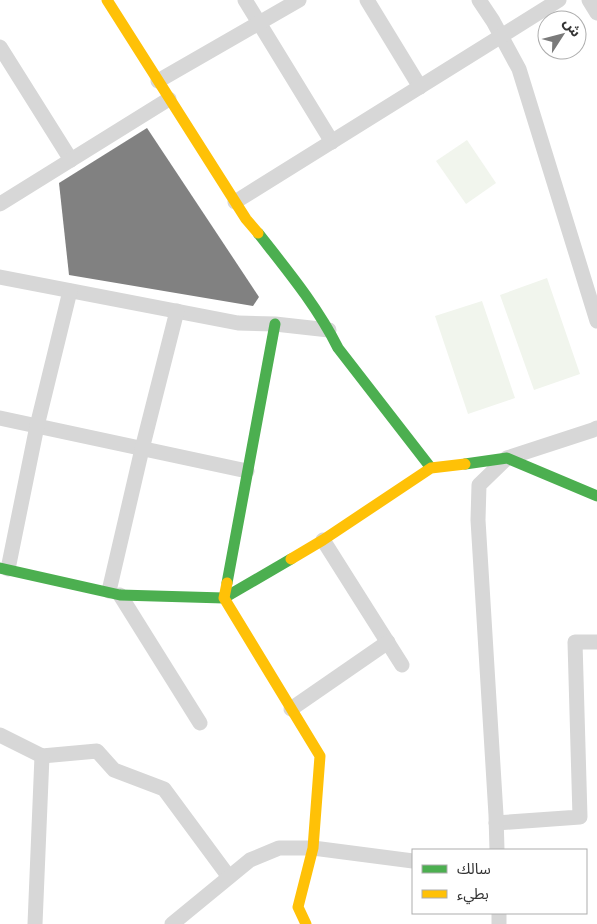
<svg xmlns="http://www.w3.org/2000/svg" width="597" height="924" viewBox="0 0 597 924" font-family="'Nunito Sans','Noto Sans Arabic',sans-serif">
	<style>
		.green { fill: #f1f5ed }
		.building { fill: #818181 }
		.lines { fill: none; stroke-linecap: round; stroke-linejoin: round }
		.street { stroke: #d7d7d7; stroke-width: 15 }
		.fast { stroke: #4caf50; stroke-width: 11 }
		.slow { stroke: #ffc107; stroke-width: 11 }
	</style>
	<rect width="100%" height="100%" fill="#fff"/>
	<g class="green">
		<polygon points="467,140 496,183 466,204 436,161"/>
		<polygon points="547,278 580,374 534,390 500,295"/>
		<polygon points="482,301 515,398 468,414 435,316"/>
	</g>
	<polygon class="building" points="147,128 259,297 253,306 69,275 59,183"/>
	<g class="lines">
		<g class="street">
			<polyline points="245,0 332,142"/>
			<polyline points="367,0 420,87"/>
			<polyline points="479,0 493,21 519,69 597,321"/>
			<polyline points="589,0 597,13"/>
			<polyline points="0,47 71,160"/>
			<polyline points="158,81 299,0"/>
			<polyline points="235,202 559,0"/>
			<polyline points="0,204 169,99"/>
			<polyline points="0,277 238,323 275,324 329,330"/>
			<polyline points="0,418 247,471"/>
			<polyline points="323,540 402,665"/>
			<polyline points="8,569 37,426 70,291"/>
			<polyline points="109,591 142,449 177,311"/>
			<polyline points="120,595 200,723"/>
			<polyline points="291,709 388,642"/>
			<polyline points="0,735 42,756 97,751 114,770 164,789 229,877"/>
			<polyline points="496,823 580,817 575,642 597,642"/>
			<polyline points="497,850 496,815 478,520 479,485 507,458 593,430 597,428"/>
			<polyline points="499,913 499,924"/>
			<polyline points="35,924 42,756"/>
			<polyline points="172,924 250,860 279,848 313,848 413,861"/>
		</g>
		<g class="fast">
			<path d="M258,233C287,270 317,306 338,348L431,468"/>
			<polyline points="465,464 507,458 597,496"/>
			<polyline points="0,568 120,595 224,598 291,559"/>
			<polyline points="227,583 275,324"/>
		</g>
		<g class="slow">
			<polyline points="107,0 246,219 258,233"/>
			<polyline points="291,559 323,540 431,468 465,464"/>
			<polyline points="227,583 224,598 320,756 313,848 298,907 306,924"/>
		</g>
	</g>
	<rect x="412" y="849" width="175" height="65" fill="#ffffff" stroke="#adadad"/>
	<rect x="422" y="865" width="25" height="8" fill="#4caf50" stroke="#adadad"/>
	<text x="457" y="874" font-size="15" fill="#333333">سالك</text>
	<rect x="422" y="890" width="25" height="8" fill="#ffc107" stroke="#adadad"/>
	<text x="457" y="899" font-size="15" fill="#333333">بطيء</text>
	<g transform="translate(562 35) rotate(54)"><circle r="24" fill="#ffffff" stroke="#adadad"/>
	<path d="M0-4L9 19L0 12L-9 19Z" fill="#7a7a7a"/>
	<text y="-8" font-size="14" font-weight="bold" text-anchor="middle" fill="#333333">ش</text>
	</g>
</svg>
